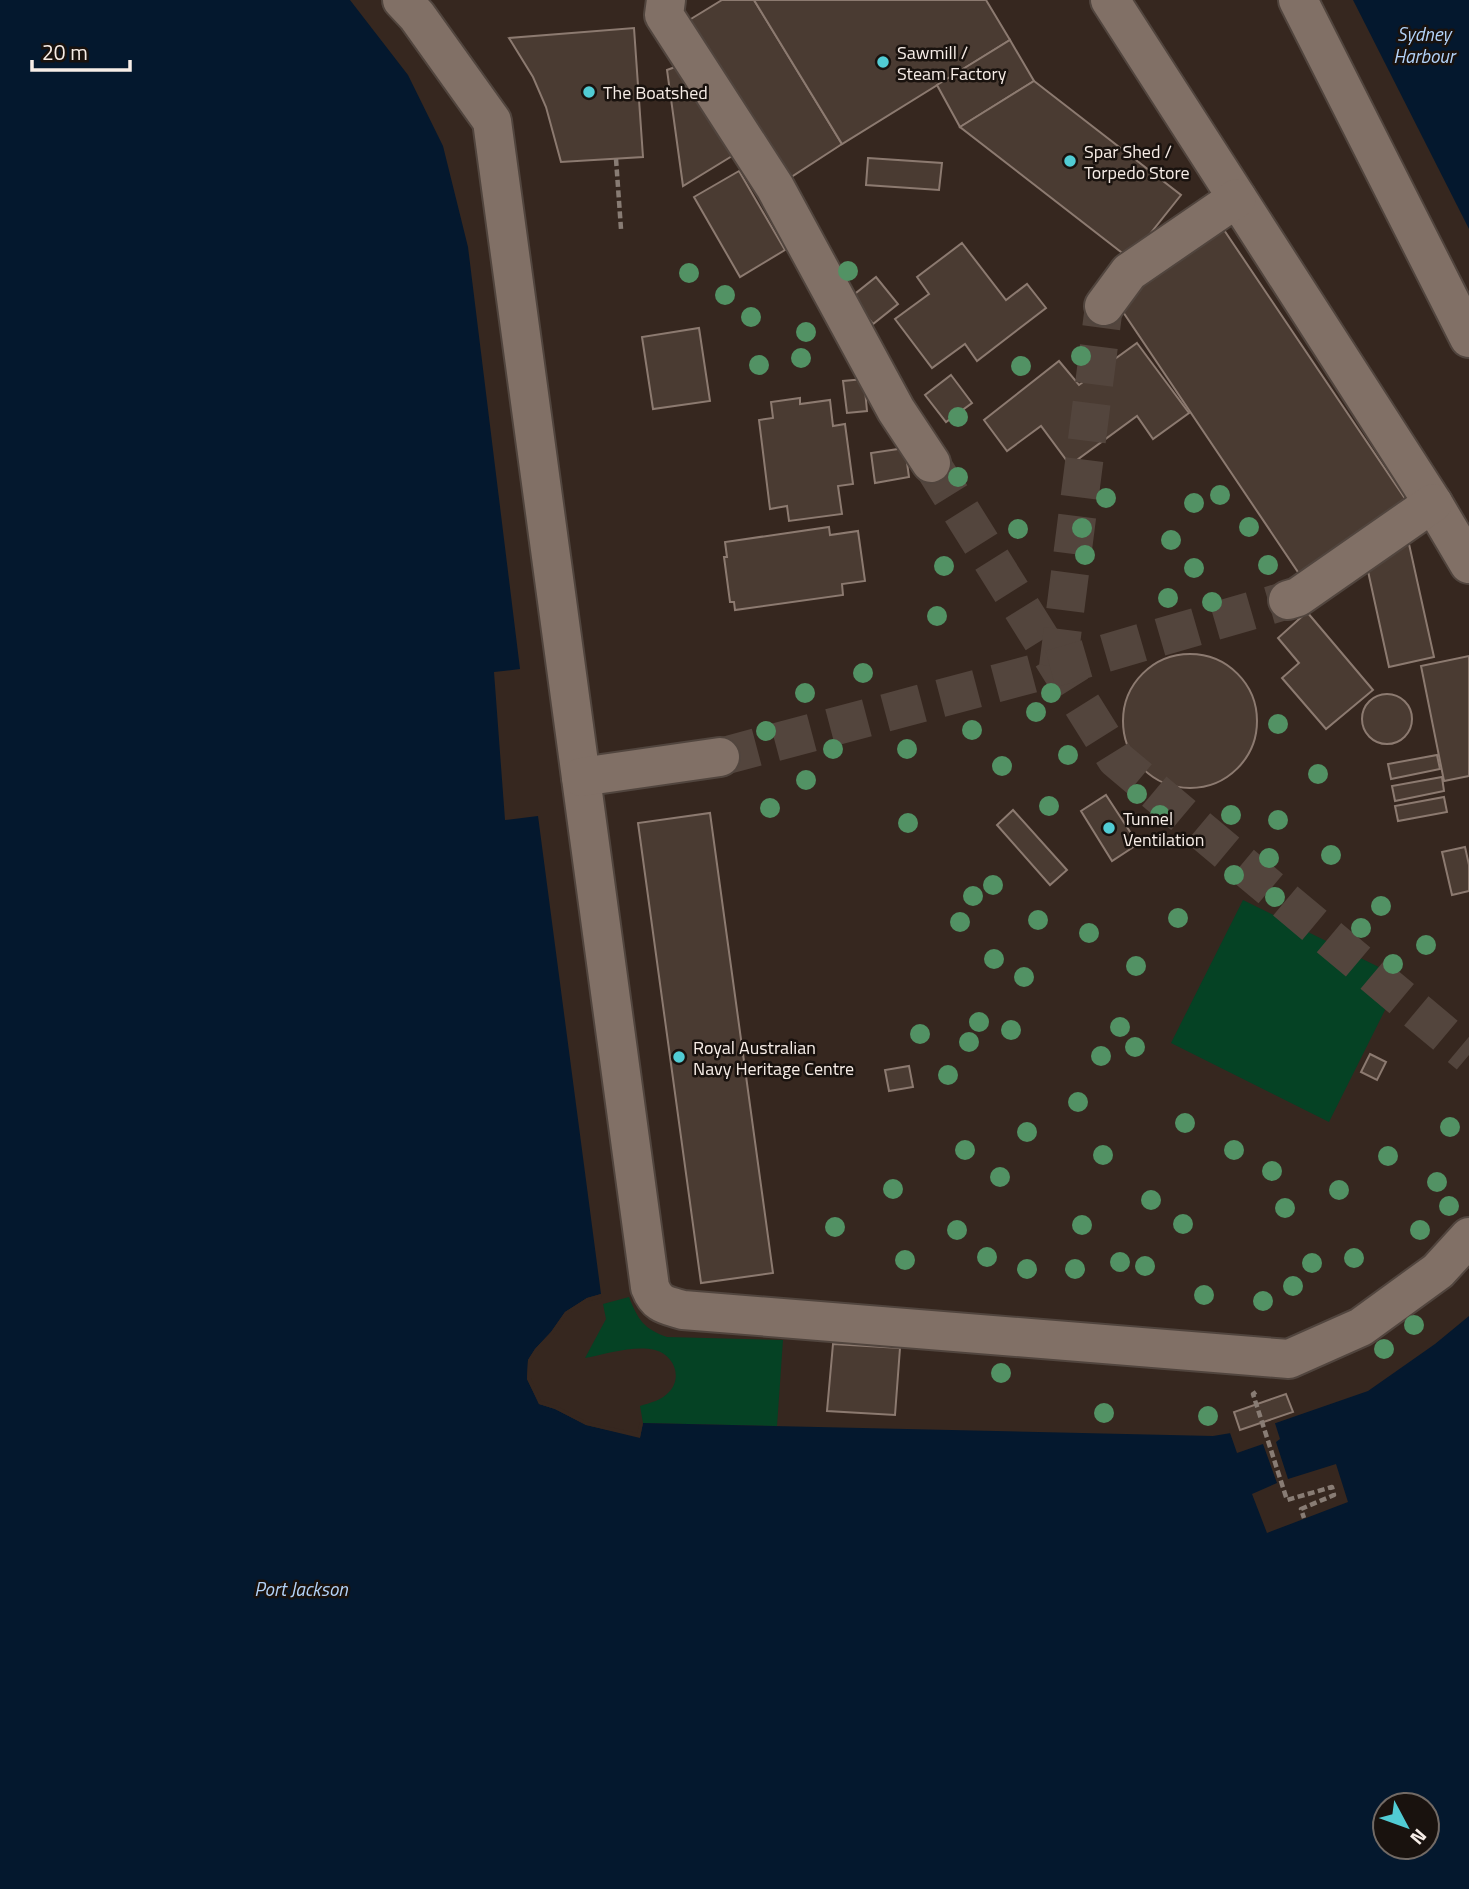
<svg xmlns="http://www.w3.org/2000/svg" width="1469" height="1889" viewBox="0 0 1469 1889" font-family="'Titillium Web',sans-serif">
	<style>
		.green { fill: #054224 }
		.water { fill: #04182e; fill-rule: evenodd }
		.pier { fill: #36271f }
		.building { fill: #4a3b32; stroke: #8c7a70; stroke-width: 2 }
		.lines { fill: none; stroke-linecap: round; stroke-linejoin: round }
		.minor-tunnel { stroke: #53453d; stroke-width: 38; stroke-dasharray: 38 19; stroke-linecap: butt }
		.minor-casing { stroke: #51453e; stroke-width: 42 }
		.path { stroke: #887c74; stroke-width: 4.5; stroke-dasharray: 7 3.5; stroke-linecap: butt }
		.minor { stroke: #817066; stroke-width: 38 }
		.tree { fill: #529264 }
		.poi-dot { fill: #51ccd4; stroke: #19120e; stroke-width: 2.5 }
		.labels { text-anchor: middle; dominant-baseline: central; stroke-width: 5; stroke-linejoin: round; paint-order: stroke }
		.poi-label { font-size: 18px; fill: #f7ede7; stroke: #19120e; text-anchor: start }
		.water-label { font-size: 19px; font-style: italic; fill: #b3d3f9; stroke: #19120e }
	</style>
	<rect width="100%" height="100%" fill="#36271f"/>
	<g class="green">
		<polygon points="1243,900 1401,978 1329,1122 1171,1043"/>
		<path d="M629,1297C638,1320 644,1329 667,1337L783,1340L777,1426L643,1423L640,1406C650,1403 662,1400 669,1392C683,1377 674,1355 655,1350C633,1345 607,1354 585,1358L606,1319L603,1304Z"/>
	</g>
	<g class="water">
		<path d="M0,0H350L408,75L443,146L468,247L520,669L494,672L505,820L538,816L601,1294L587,1298L565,1312L551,1332L535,1349L528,1360L527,1379L539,1404L555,1409L586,1425L640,1437L643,1423L1213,1436L1261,1428L1368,1391L1435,1344L1469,1316V1889H0ZM1385,1805H1427V1847H1385Z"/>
		<polygon points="1353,0 1469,0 1469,229"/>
	</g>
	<g class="pier">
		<polygon points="601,1294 602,1298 588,1301 567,1315 554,1334 538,1351 531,1361 531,1378 541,1401 557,1406 587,1422 637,1433 640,1422 643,1423 640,1438 586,1425 555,1409 539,1404 527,1379 528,1360 535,1349 551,1332 565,1312 587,1298"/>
		<polygon points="1274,1420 1280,1439 1276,1442 1288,1479 1336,1464 1348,1502 1267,1533 1252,1494 1277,1483 1263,1444 1237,1453 1229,1430 1260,1424"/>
	</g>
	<g class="building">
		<polygon points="722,0 754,0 842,144 785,181 686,22"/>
		<polygon points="754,0 986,0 1010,40 842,144"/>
		<polygon points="634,28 643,157 561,162 546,107 533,77 509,38"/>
		<polygon points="1010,40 1034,81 960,127 937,85"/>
		<polygon points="686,63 737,153 683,186 667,70"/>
		<polygon points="1034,81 1181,195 1130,259 960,127"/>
		<polygon points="868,158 942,163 939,190 866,185"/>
		<polygon points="739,171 785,250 740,277 694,197"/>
		<polygon points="1222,227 1410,506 1302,578 1115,300"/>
		<polygon points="962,243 1006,300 1027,284 1046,308 977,361 965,344 932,368 895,319 929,294 917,277"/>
		<polygon points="876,277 898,304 873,324 851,297"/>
		<polygon points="699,328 710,401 653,409 642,337"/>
		<polygon points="1137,343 1189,413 1153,439 1137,416 1070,465 1041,426 1007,451 984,420 1059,361 1079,385"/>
		<polygon points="951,375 972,403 946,422 925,395"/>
		<polygon points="864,379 867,411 847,413 843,381"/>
		<polygon points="800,398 800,404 830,400 833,426 845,424 853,484 838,486 842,514 789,521 787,506 770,509 759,420 773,418 771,402"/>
		<polygon points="905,448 909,477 875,483 871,453"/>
		<polygon points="829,527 830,535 858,531 865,581 842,584 843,595 735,610 734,602 730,602 724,557 727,557 725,542"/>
		<polygon points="1409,544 1434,657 1389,667 1364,553"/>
		<polygon points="1307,612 1373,690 1326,729 1282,678 1299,663 1278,638"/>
		<circle cx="1190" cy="721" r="67"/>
		<polygon points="1469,656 1469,776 1444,781 1421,666"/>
		<circle cx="1387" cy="719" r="25"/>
		<polygon points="1437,755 1440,769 1391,779 1388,764"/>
		<polygon points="1442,777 1444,791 1395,801 1392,786"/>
		<polygon points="1106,795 1138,844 1112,861 1081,811"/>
		<polygon points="1444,797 1447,812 1398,821 1395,806"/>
		<polygon points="1013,810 1067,870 1050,885 997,825"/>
		<polygon points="710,813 773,1273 701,1283 638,823"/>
		<polygon points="1465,847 1469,865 1469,891 1452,895 1442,852"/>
		<polygon points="1370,1054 1386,1062 1377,1080 1361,1072"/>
		<polygon points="909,1066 913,1087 889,1091 885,1070"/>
		<polygon points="833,1344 900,1348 895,1415 827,1411"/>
		<polygon points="1286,1394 1293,1412 1240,1430 1234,1412"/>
	</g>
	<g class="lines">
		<g class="minor-tunnel">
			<polyline points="931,463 1116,759 1469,1055"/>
			<polyline points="1058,667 1104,306"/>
			<polyline points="720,757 1058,667 1288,600"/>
		</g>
		<g class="minor-casing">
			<g id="minor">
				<path d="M402,0L417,16L492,121L650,1287C657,1305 666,1305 683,1310L1289,1359L1361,1327L1438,1271L1469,1237"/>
				<polyline points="666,0 664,15 775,187 896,410 931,463"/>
				<polyline points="1110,0 1433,503 1469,564"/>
				<polyline points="1298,0 1469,338"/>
				<polyline points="1104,306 1129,272 1237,198"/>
				<polyline points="1288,600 1298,597 1433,503"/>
				<polyline points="581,777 720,757"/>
			</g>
		</g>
		<g class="path">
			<polyline points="616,159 621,229"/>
			<polyline points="1256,1392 1253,1394 1287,1500 1332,1487 1334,1495 1301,1509 1304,1518"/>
		</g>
		<use href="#minor" class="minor"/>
	</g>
	<g class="tree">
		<circle cx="848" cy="271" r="10"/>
		<circle cx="689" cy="273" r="10"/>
		<circle cx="725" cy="295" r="10"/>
		<circle cx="751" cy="317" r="10"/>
		<circle cx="806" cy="332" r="10"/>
		<circle cx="1081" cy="356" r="10"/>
		<circle cx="801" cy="358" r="10"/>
		<circle cx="759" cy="365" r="10"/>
		<circle cx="1021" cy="366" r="10"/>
		<circle cx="958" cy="417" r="10"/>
		<circle cx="958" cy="477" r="10"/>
		<circle cx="1220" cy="495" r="10"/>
		<circle cx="1106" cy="498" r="10"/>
		<circle cx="1194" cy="503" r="10"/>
		<circle cx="1249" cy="527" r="10"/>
		<circle cx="1082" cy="528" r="10"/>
		<circle cx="1018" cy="529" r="10"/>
		<circle cx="1171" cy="540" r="10"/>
		<circle cx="1085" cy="555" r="10"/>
		<circle cx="1268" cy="565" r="10"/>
		<circle cx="944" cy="566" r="10"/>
		<circle cx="1194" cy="568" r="10"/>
		<circle cx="1168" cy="598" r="10"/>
		<circle cx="1212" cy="602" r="10"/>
		<circle cx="937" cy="616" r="10"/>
		<circle cx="863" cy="673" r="10"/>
		<circle cx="805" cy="693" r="10"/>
		<circle cx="1051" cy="693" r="10"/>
		<circle cx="1036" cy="712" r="10"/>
		<circle cx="1278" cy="724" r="10"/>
		<circle cx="972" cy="730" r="10"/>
		<circle cx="766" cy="731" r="10"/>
		<circle cx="833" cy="749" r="10"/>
		<circle cx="907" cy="749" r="10"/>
		<circle cx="1068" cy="755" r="10"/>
		<circle cx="1002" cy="766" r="10"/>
		<circle cx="1318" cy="774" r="10"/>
		<circle cx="806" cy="780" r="10"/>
		<circle cx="1137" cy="794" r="10"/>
		<circle cx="1049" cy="806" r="10"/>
		<circle cx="770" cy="808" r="10"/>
		<circle cx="1160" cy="815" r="10"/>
		<circle cx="1231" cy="815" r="10"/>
		<circle cx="1278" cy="820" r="10"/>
		<circle cx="908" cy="823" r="10"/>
		<circle cx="1331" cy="855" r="10"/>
		<circle cx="1269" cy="858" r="10"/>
		<circle cx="1234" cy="875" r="10"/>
		<circle cx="993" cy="885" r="10"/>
		<circle cx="973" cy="896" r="10"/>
		<circle cx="1275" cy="897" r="10"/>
		<circle cx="1381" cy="906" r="10"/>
		<circle cx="1178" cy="918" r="10"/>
		<circle cx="1038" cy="920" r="10"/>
		<circle cx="960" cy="922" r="10"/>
		<circle cx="1361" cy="928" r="10"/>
		<circle cx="1089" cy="933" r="10"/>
		<circle cx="1426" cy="945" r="10"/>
		<circle cx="994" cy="959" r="10"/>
		<circle cx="1393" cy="964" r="10"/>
		<circle cx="1136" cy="966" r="10"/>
		<circle cx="1024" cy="977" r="10"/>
		<circle cx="979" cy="1022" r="10"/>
		<circle cx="1120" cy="1027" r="10"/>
		<circle cx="1011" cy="1030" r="10"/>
		<circle cx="920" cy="1034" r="10"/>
		<circle cx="969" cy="1042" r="10"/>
		<circle cx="1135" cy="1047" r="10"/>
		<circle cx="1101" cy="1056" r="10"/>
		<circle cx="948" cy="1075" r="10"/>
		<circle cx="1078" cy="1102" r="10"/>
		<circle cx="1185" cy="1123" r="10"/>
		<circle cx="1450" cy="1127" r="10"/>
		<circle cx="1027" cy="1132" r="10"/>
		<circle cx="965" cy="1150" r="10"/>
		<circle cx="1234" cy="1150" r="10"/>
		<circle cx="1103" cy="1155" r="10"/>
		<circle cx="1388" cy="1156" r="10"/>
		<circle cx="1272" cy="1171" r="10"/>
		<circle cx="1000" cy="1177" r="10"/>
		<circle cx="1437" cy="1182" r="10"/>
		<circle cx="893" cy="1189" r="10"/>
		<circle cx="1339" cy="1190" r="10"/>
		<circle cx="1151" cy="1200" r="10"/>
		<circle cx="1449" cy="1206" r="10"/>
		<circle cx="1285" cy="1208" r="10"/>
		<circle cx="1183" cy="1224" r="10"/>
		<circle cx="1082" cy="1225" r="10"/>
		<circle cx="835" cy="1227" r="10"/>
		<circle cx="957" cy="1230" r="10"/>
		<circle cx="1420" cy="1230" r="10"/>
		<circle cx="987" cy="1257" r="10"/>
		<circle cx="1354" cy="1258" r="10"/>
		<circle cx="905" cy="1260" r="10"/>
		<circle cx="1120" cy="1262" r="10"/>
		<circle cx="1312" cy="1263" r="10"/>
		<circle cx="1145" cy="1266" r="10"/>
		<circle cx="1027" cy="1269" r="10"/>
		<circle cx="1075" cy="1269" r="10"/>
		<circle cx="1293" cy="1286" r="10"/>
		<circle cx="1204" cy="1295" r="10"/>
		<circle cx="1263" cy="1301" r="10"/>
		<circle cx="1414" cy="1325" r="10"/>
		<circle cx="1384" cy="1349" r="10"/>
		<circle cx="1001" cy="1373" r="10"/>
		<circle cx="1104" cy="1413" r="10"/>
		<circle cx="1208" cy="1416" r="10"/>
	</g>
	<g class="poi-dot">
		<circle cx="883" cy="62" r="7"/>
		<circle cx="589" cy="92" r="7"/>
		<circle cx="1070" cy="161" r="7"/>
		<circle cx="1109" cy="828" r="7"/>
		<circle cx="679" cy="1057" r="7"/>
	</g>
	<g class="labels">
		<g class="poi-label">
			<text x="897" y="52">Sawmill /<tspan x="897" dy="21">Steam Factory</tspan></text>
			<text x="603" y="92">The Boatshed</text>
			<text x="1084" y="151">Spar Shed /<tspan x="1084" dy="21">Torpedo Store</tspan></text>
			<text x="1123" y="818">Tunnel<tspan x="1123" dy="21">Ventilation</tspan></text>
			<text x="693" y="1047">Royal Australian<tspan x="693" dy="21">Navy Heritage Centre</tspan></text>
		</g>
		<g class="water-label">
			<text x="1424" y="33">Sydney<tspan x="1424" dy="22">Harbour</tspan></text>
			<text x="301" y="1588">Port Jackson</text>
		</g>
	</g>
	<g transform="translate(1406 1826) rotate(131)"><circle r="33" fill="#19120e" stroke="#726a65" stroke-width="2"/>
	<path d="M0-5L12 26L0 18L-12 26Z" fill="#51ccd4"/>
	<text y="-10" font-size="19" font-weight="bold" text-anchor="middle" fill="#f7ede7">N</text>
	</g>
	<path d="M32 60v10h98v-10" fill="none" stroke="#f7ede7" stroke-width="3.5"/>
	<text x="42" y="60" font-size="21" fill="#f7ede7" stroke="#19120e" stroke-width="5" paint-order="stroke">20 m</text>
</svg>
